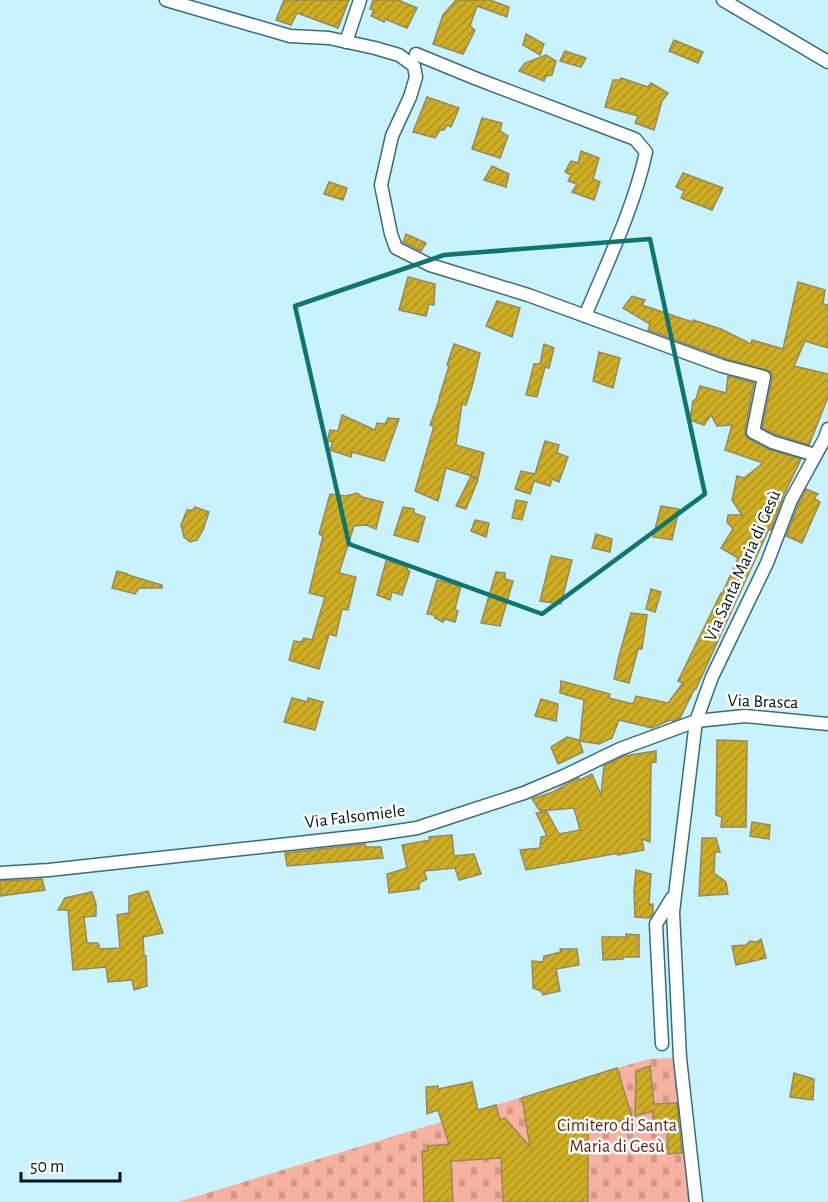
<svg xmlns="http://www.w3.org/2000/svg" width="828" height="1202" viewBox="0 0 828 1202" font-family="'Alegreya Sans',sans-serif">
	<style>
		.cemetery { fill: url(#cemetery-stones) }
		.building { fill: url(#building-hatch); stroke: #958961; stroke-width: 1.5 }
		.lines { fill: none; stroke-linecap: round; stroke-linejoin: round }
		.street-casing { stroke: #396c77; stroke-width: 15 }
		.street { stroke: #fff; stroke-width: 12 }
		.marked { fill: none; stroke: #0f766e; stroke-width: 4.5; stroke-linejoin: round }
		.labels { text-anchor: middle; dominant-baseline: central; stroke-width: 5; stroke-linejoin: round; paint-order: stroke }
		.street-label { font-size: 18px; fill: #021519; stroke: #fff }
		.park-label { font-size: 18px; fill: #651e0e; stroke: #fff }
	</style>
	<defs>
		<pattern id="cemetery-stones" width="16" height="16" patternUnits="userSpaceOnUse" patternTransform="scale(1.5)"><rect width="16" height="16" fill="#f6b1a0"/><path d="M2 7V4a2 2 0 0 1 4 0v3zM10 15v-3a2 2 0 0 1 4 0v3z" fill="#d19789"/></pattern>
		<pattern id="building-hatch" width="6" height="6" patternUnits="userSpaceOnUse" patternTransform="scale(1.5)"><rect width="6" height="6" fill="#cead23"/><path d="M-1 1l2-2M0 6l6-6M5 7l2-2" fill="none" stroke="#af941f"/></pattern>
	</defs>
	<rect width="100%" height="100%" fill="#c8f3fd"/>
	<polygon class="cemetery" points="675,1058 692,1202 178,1202 617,1068 649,1059"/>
	<g class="building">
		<polygon points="284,0 349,0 338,28 297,13 291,25 276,20"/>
		<polygon points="373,0 398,0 417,8 407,28 385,19 384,22 371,16 374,10 370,9"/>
		<polygon points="456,0 490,0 509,7 507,17 477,6 470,26 475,30 463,54 433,44 443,15"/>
		<polygon points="526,34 544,44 540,55 523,45"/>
		<polygon points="674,40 703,52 698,63 669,51"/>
		<polygon points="565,51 586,58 581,67 560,61"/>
		<polygon points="546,55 556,61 552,75 546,76 544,81 519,71 525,63"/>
		<polygon points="621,78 648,87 651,83 668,93 662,101 654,130 635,123 638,116 605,107 613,80 620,80"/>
		<polygon points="427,97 459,108 451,127 447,125 444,130 440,130 435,138 413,132"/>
		<polygon points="482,118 502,123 500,131 508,136 500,158 472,149"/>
		<polygon points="581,151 599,158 593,179 600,182 594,200 572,192 577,184 568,181 571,175 565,172 571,161 578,163"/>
		<polygon points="492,166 509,174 506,187 484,180"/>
		<polygon points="683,173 723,188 712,210 681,198 684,191 676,187"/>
		<polygon points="329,182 347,188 343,200 324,194"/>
		<polygon points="406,234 426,243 421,251 403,242"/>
		<polygon points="408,277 435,284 434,305 429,304 426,316 399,310"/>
		<polygon points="798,282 825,290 823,304 828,305 828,348 805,341 794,366 828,374 828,397 809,445 775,434 762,428 772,379 772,374 769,371 724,358 648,330 650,324 623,308 632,296 645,300 642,305 692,322 693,320 721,329 751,344 752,340 783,349"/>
		<polygon points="497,301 520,308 512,337 486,326"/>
		<polygon points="454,344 480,353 473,383 466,405 462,404 456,445 484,453 478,478 446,468 438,501 415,491 434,426 430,425 440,398 439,398 449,366 447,365"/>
		<polygon points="544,344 554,348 549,368 545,367 537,397 526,395 534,364 540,364"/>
		<polygon points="599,352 620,358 613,388 593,381"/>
		<polygon points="728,376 754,383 745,430 746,436 749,439 768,449 801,459 783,497 771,530 769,529 696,689 695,688 680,718 673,721 670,720 652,728 619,720 612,738 599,744 580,741 581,729 583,728 581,727 584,700 560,693 561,681 610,694 609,698 633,704 636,696 668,703 683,683 678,681 721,593 722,594 738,558 721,548 733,529 727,522 728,515 742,515 732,500 737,476 744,478 763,463 725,450 732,425 717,426 711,415 704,425 690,420 693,401 696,399 700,386 726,393"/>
		<polygon points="342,415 375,430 377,423 385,424 388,418 399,419 384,461 352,452 351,457 330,450 333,441 327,442 330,430 338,431"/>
		<polygon points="545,441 559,445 557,453 568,457 559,482 552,479 550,486 534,481 530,494 515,489 521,471 535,474"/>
		<polygon points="471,476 478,480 466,509 456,506"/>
		<polygon points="806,489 818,494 814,498 820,502 802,543 786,536 799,503"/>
		<polygon points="357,493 362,497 383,502 376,529 366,525 354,526 339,573 356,577 348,610 342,609 336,636 329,634 319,669 289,660 294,641 301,642 304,638 312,640 325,597 309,593 323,536 319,534 330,494 346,496"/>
		<polygon points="516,500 527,502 522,520 512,518"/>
		<polygon points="661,506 679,509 672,540 653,537"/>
		<polygon points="195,507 209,512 203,530 197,540 190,542 184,537 181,525 187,510 193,510"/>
		<polygon points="403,507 414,509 414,513 425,517 418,542 394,535"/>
		<polygon points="475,520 489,523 486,537 471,531"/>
		<polygon points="596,534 612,539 610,552 592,548"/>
		<polygon points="551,556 572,560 561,604 540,601"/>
		<polygon points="386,561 408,566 407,570 410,571 402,595 392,592 390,600 377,595"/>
		<polygon points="117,571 128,574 128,575 162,585 162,588 139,588 135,594 112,588"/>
		<polygon points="496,572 505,573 505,579 513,581 500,626 481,623"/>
		<polygon points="437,580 461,586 455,609 458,611 455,622 445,619 443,622 435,618 434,615 427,614"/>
		<polygon points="651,589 661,592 655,612 646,609"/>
		<polygon points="631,613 647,615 642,649 638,649 629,683 614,679 619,656"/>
		<polygon points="292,698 308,702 308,698 323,702 315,730 284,722"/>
		<polygon points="541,699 558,704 556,721 535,716"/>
		<polygon points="567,737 579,740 583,752 558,764 551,747"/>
		<polygon points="717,740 747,741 746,827 721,827 722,817 716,815"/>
		<polygon points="656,751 656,762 651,763 650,842 642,839 644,850 618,855 619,853 526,870 520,850 540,848 541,837 547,836 536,813 547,812 559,834 580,830 574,808 540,811 532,799 553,792 578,778 580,780 592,774 601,795 604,766 624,756"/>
		<polygon points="752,822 770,825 769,839 750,836"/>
		<polygon points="452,835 454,856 474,854 481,874 459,880 455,868 424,871 427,879 419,883 419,889 389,893 387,874 407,868 402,845 430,840 429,837"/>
		<polygon points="702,838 716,838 720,852 715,852 714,873 726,882 728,894 699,896"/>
		<polygon points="365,844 366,847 381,847 383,858 287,866 285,853"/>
		<polygon points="636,870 651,874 649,905 653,904 653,913 650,918 635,917 634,891"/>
		<polygon points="42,879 45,890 0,896 0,881"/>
		<polygon points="148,891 163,933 143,937 144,956 146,956 147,986 134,990 132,980 108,982 106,967 73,970 68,910 58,910 65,898 92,892 96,904 96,916 84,917 87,943 98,943 100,949 120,948 117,915 129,913 129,896"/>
		<polygon points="626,934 639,935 639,957 623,957 623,959 603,960 602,937 626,937"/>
		<polygon points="761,939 766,958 736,965 732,946 746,945 750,941 757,942"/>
		<polygon points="560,949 577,949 579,965 556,969 560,991 543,995 541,991 533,988 532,961 543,962 544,956 561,952"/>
		<polygon points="650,1066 654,1104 677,1103 682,1153 668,1154 667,1130 654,1131 653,1111 635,1116 636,1071"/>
		<polygon points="617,1068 632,1117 588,1131 588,1202 503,1202 501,1158 451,1161 453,1202 424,1202 422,1151 428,1151 428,1146 449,1144 438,1110 427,1114 426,1087 438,1086 438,1089 472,1082 478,1110 496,1105 500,1120 505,1118 530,1147 522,1098"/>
		<polygon points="794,1073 814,1079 813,1100 790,1097"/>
	</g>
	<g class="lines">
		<g class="street-casing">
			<g id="street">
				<polyline points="166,0 290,36 329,38 375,48 399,55 414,66 416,77 410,97 392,136 381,185 391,234 396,248 430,265 528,295 722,366 764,377 753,432 772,442 815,455"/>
				<polyline points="723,0 828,62"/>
				<polyline points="346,42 360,0"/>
				<path d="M416,54L477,79L635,139L646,152C634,208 607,263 585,316"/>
				<polyline points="0,873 49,870 371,835 417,828 524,793 564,776 620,749 696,721 745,716 828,724"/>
				<polyline points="662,1044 656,924 672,898"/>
				<polyline points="696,1202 680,1058 673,912 696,721 712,677 767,563 791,500 825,438 828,429"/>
			</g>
		</g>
		<use href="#street" class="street"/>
	</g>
	<path class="marked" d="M650,239L705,494L542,614L349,544L295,306L444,255Z"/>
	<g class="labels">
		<g class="street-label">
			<text transform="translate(743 566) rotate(-66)">Via Santa Maria di Gesù</text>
			<text transform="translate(763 702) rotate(2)">Via Brasca</text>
			<text transform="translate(355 817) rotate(-7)">Via Falsomiele</text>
		</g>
		<g class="park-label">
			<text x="617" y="1126">Cimitero di Santa<tspan x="617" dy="21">Maria di Gesù</tspan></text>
		</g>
	</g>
	<path d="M21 1172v9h99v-9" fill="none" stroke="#021519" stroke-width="3"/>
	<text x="30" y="1172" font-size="18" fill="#021519" stroke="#ffffff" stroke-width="4.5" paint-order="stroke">50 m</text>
</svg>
